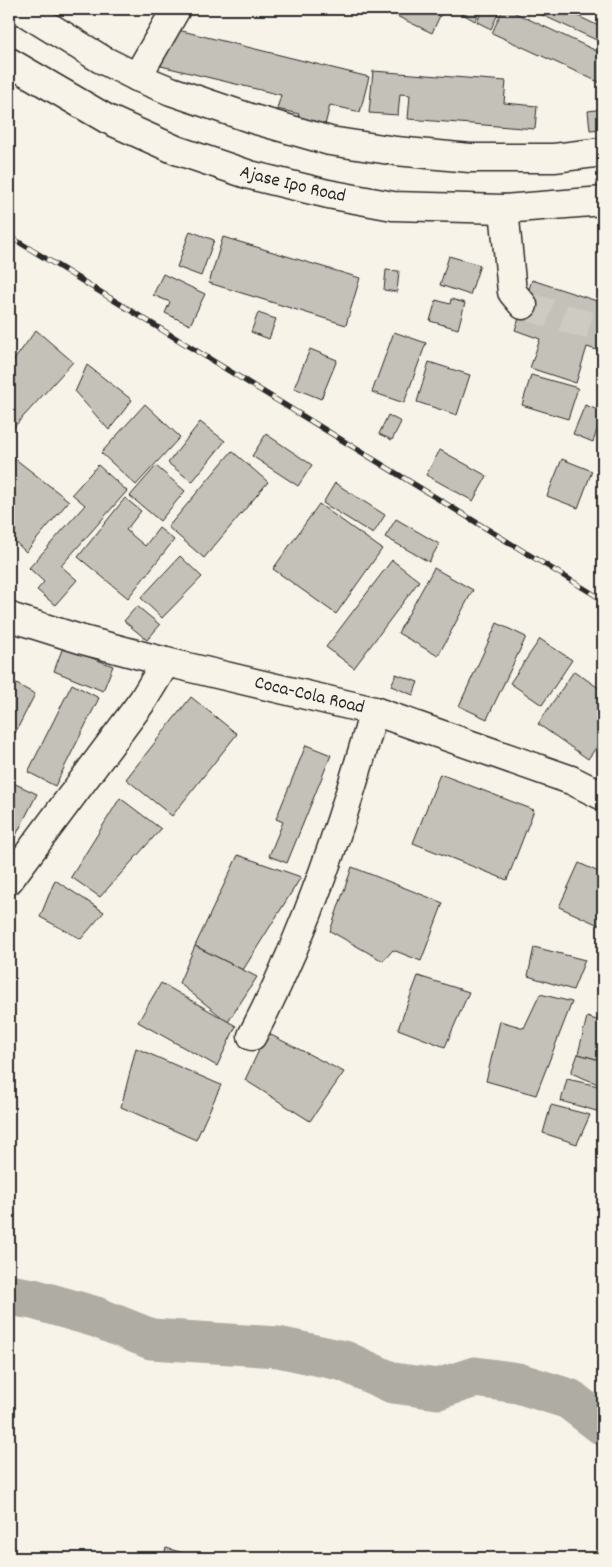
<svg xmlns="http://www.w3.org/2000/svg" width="612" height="1567" viewBox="0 0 612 1567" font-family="Dekko,sans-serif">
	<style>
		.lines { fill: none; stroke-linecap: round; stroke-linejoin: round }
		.river { stroke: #afaca4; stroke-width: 41 }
		.building { fill: #c4c1b9; stroke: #2b2b2b }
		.minor-tunnel { stroke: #cecbc2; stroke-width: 28; stroke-dasharray: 28 14; stroke-linecap: butt }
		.minor-casing { stroke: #2b2b2b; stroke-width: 31 }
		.highway-casing { stroke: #2b2b2b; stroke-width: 31 }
		.minor { stroke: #f7f3e8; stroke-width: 28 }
		.highway { stroke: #f7f3e8; stroke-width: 28 }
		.rail-casing { stroke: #2b2b2b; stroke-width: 5.5 }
		.rail { stroke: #f7f3e8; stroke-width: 4; stroke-dasharray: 11; stroke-linecap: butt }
		.labels { text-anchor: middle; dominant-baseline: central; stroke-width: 4.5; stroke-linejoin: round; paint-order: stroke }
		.street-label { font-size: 19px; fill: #2b2b2b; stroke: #f7f3e8 }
	</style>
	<rect width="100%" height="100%" fill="#f7f3e8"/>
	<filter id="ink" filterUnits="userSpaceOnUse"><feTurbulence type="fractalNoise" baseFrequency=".02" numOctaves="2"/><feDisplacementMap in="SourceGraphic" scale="10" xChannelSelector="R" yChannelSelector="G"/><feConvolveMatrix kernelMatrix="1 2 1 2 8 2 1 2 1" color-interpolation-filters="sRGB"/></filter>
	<g filter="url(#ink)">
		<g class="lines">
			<polyline class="river" points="9,1295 33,1299 96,1317 151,1339 278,1347 344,1361 393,1383 438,1389 475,1377 518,1383 569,1399 603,1425"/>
		</g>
		<g class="building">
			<polygon points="382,9 443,9 432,33"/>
			<polygon points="454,9 481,9 475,21"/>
			<polygon points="483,9 500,9 491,29 477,22"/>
			<polygon points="503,9 507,9 603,54 603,84 492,33"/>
			<polygon points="529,9 563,9 603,28 603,43"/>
			<polygon points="170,28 369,77 360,112 330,105 325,125 298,118 299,114 277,109 281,95 161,66"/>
			<polygon points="373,71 506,81 504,103 537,106 535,129 408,119 410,95 400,94 398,115 369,113"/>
			<polygon points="603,109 603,129 590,130 588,111"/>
			<polygon points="190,231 214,240 201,276 177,267"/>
			<polygon points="223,237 360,278 346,325 209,283"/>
			<polygon points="449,256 480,265 470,295 440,285"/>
			<polygon points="386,270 399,271 397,292 384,290"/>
			<polygon points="163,274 205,294 190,325 165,313 170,302 153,295"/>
			<polygon points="532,280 603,303 603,352 587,347 576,383 530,368 540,339 515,330"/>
			<polygon points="451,299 465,303 458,329 430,321 436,300 450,304"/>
			<polygon points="258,313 276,319 269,339 251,332"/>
			<polygon points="36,330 73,362 13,428 9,424 9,367"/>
			<polygon points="394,332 426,343 404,403 372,392"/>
			<polygon points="310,349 337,360 321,399 294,388"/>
			<polygon points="429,362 470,375 457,415 417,402"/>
			<polygon points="87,365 132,400 109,430 75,392"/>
			<polygon points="531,375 578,388 568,419 522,405"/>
			<polygon points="145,404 180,437 136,485 101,453"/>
			<polygon points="585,405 603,412 593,442 573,434"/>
			<polygon points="388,415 401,422 392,440 379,434"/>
			<polygon points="200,422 225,441 192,482 168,463"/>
			<polygon points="266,434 312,465 298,486 252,456"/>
			<polygon points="440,450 487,476 473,501 426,475"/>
			<polygon points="232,451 268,482 204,558 168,527"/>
			<polygon points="9,454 69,501 26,552 9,536"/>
			<polygon points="562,459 592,471 578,508 547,496"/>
			<polygon points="98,465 127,491 61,566 77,580 55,605 37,590 44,582 29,568 85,505 72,494"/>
			<polygon points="156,466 185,491 160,521 130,496"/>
			<polygon points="335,483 385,515 373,534 323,503"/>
			<polygon points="125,498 141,511 126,530 145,546 159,528 174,540 128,598 78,557"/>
			<polygon points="319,504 382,549 336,614 273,569"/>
			<polygon points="396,519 439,544 429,562 385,537"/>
			<polygon points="180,556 202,577 162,618 141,598"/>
			<polygon points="392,560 419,581 354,668 326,647"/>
			<polygon points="434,568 473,590 438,656 398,633"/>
			<polygon points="137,606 160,625 147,640 124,621"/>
			<polygon points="497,623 526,637 487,719 459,706"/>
			<polygon points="540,639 572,660 542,705 510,683"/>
			<polygon points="63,647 113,666 103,691 54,671"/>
			<polygon points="574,671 603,691 603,738 588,759 538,724"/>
			<polygon points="396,674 418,682 413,695 391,686"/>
			<polygon points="9,680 35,694 9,745"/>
			<polygon points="72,684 99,698 55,786 28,772"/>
			<polygon points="191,697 237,734 172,816 126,779"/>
			<polygon points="306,745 331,755 287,863 269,856 283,822 276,819"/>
			<polygon points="440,774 534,810 507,880 413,843"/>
			<polygon points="9,781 37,794 9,849"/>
			<polygon points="120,798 161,829 100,897 71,877"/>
			<polygon points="238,855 301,877 243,970 195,946"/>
			<polygon points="579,863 603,874 603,927 559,907"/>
			<polygon points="352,867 443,903 421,961 393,950 383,961 330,931"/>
			<polygon points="55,880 104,912 81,939 40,917"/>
			<polygon points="195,946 257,977 228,1022 179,983"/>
			<polygon points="534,947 585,960 573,990 528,976"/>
			<polygon points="418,976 469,992 445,1047 398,1029"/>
			<polygon points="161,983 236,1026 217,1066 138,1022"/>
			<polygon points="540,994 572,1002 536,1095 486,1081 500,1021 524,1028"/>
			<polygon points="587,1017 603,1022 603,1061 578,1054"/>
			<polygon points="267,1033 344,1072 310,1121 245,1080"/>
			<polygon points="136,1048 221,1085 196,1140 121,1107"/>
			<polygon points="578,1054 603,1061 603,1086 571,1073"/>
			<polygon points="567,1079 603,1087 603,1103 600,1112 561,1101"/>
			<polygon points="551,1105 590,1115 577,1144 543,1133"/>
			<polygon points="166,1548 190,1555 189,1558 163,1558"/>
		</g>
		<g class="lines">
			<polyline class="minor-tunnel" points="523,305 603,330"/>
			<g class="minor-casing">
				<g id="minor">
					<polyline points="137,77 176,9"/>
					<polyline points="504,209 512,292 523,305"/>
					<path id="s1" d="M9,616L13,618L83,640L166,662L374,711L571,780L603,796"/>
					<polyline points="9,880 143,700 166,662"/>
					<path d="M252,1036C306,933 343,822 374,711"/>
				</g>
			</g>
			<g class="highway-casing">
				<g id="highway">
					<polyline points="20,9 101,59 137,77 171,91 253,119 330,141 396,151 470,158 554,158 603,152"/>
					<path id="s2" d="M9,62L107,119L176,150L250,175L328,194L393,206L504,209L603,201"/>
				</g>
			</g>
			<use href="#minor" class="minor"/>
			<use href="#highway" class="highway"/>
			<g class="rail-casing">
				<polyline id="rail" points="9,236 603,600"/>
			</g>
			<use href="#rail" class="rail"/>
		</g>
	</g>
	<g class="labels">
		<g class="street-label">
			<text stroke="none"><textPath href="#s2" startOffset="311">Ajase Ipo Road</textPath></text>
			<text stroke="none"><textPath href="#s1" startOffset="311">Coca-Cola Road</textPath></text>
		</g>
	</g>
	<rect width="612" height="1567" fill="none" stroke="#f7f3e8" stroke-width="30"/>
	<rect x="15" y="15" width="582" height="1537" fill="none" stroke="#2b2b2b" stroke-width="2" filter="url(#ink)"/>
</svg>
